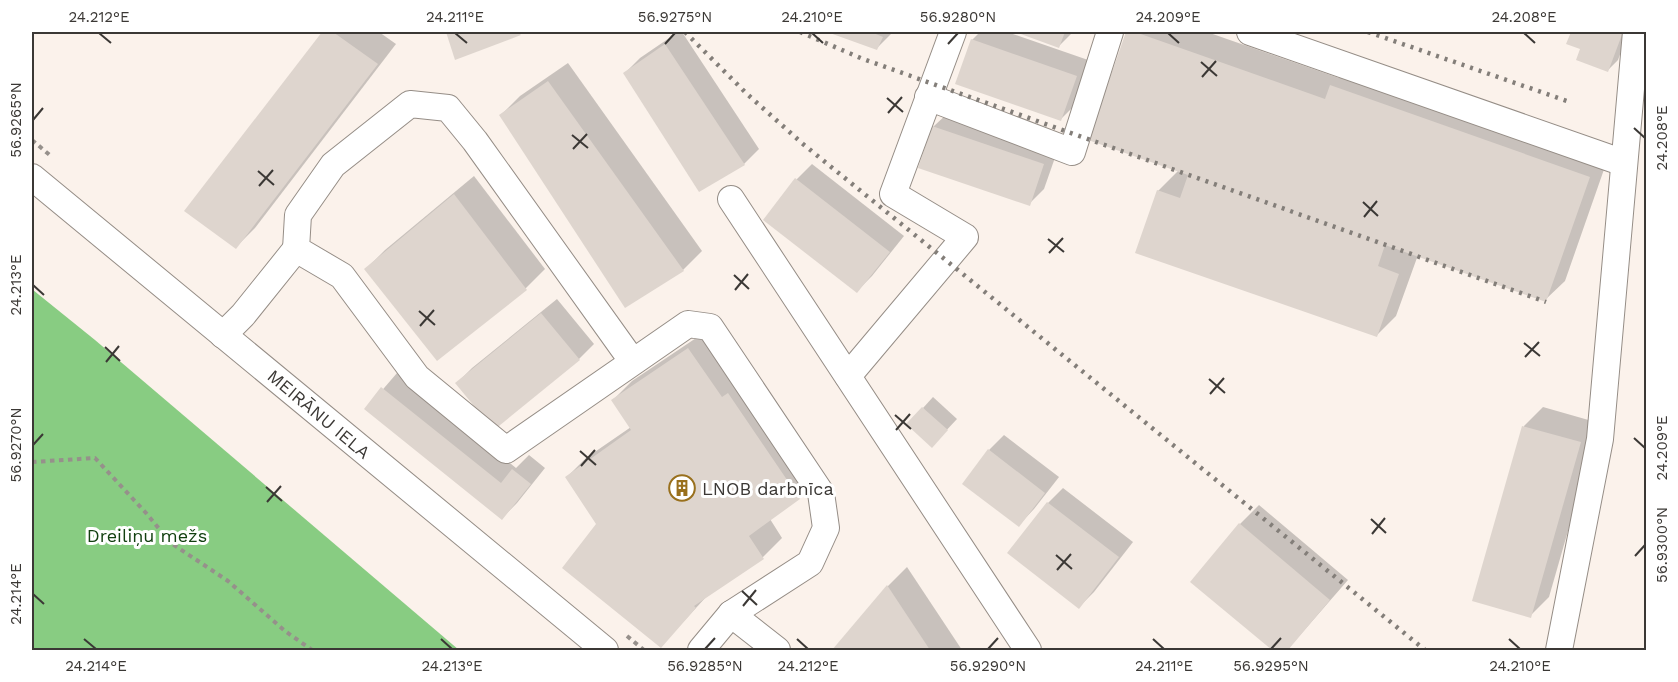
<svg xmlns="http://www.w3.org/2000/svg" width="1678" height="682" viewBox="0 0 1678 682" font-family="'Work Sans',sans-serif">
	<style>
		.forest { fill: #88cc82 }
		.shadow { fill: #0003 }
		.building { fill: #ded5ce }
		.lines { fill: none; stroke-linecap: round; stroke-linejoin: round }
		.minor-casing { stroke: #958d86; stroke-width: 28 }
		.path { stroke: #96908b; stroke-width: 4; stroke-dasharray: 4.5 4.5; stroke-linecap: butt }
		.minor { stroke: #fff; stroke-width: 26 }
		.rail { stroke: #837e79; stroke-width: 4.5; stroke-dasharray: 3 6; stroke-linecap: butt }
		.ticks { fill: none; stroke: #3b3835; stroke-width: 2 }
		.labels { text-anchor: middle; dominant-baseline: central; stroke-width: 6; stroke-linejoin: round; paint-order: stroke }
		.street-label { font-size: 18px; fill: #3b3835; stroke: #fff }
		.poi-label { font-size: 18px; fill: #3b3835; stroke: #fff; text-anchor: start }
		.park-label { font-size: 18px; fill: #124010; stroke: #fff }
		.neatline { fill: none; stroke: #3b3835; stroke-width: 2 }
		.ticks-label { font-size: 15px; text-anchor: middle; fill: #3b3835 }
	</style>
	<rect width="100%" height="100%" fill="#fbf2eb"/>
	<polygon class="forest" points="33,290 95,340 459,650 32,650"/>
	<g class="shadow">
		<polygon points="323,32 379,32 396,44 255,228 236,247 186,210"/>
		<polygon points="448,32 523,32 456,58"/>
		<polygon points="678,32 682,32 759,149 744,164 625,73 640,58"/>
		<polygon points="830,32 893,32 877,48"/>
		<polygon points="909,32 923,32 920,34"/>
		<polygon points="980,32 1007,32 1091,61 1076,104 1061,119 972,40"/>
		<polygon points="1019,32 1073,32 1059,46"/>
		<polygon points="1128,32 1207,32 1339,78 1351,67 1608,158 1565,281 1545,300 1418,255 1396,316 1377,335 1158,191 1179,170 1090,139"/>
		<polygon points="1572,32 1628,32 1618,60 1608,70 1582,48 1568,43"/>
		<polygon points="568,63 702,251 683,270 501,115 520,96"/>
		<polygon points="949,112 1058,149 1044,189 1029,204 933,127"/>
		<polygon points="812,164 904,236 872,276 857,291 765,219 797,179"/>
		<polygon points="474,176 545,269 526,288 437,359 366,269 385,250"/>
		<polygon points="557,299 594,344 579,359 457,383 472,368"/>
		<polygon points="708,330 819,479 799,498 770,519 782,538 763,557 707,596 661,646 598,524 567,477 586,458 631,427 613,400 632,381"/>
		<polygon points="397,373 516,468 529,455 545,468 517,503 502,518 366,409"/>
		<polygon points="933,397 957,419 942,435 923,408"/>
		<polygon points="1543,407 1599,423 1549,597 1530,616 1524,426"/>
		<polygon points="1004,435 1059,477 1034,509 1019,525 989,450"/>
		<polygon points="1063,488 1133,542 1094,592 1079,607 1009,553 1048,503"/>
		<polygon points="1259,505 1348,580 1287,650 1274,650 1192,582 1240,524"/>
		<polygon points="907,567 962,650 834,650 888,586"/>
	</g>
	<g class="building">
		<polygon points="322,32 333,32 378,64 236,249 184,211"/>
		<polygon points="446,32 518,32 521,35 455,60"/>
		<polygon points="827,32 871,32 883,37 877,50"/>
		<polygon points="1015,32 1065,32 1059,48"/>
		<polygon points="1126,32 1135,32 1325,99 1330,85 1590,177 1546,302 1385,245 1378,266 1399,274 1377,337 1135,253 1157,190 1180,198 1188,175 1088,140"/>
		<polygon points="1571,32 1623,32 1608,72 1576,60 1580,49 1566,44"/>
		<polygon points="971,39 1077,76 1061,121 955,84"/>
		<polygon points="665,44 745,165 699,192 623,73"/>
		<polygon points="548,81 684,271 625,308 499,115"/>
		<polygon points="932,126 1044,164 1030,206 918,168"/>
		<polygon points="795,178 890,252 857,293 763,220"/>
		<polygon points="454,194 527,290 437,361 364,269"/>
		<polygon points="541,313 580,360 494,430 455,383"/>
		<polygon points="688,348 722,397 728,393 800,499 749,536 764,559 694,606 696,608 661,648 562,568 596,524 565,477 631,430 611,400"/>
		<polygon points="381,387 501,483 512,469 531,484 502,520 364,409"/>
		<polygon points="922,407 948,430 932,448 906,424"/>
		<polygon points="1522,426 1581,442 1531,618 1472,601"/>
		<polygon points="988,449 1045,493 1019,527 962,484"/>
		<polygon points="1047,502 1119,557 1079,609 1007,553"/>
		<polygon points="1239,523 1330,600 1288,650 1272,650 1190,582"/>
		<polygon points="887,585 930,650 832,650"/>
	</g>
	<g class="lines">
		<g class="minor-casing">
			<g id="minor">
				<polyline points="1250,32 1624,163"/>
				<polyline points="928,97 1072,152 1110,32"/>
				<polyline points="32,177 605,650"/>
				<polyline points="731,199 1028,650"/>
				<polyline points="223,335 243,315 296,249"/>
				<polyline points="633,362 475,141 448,108 410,104 333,165 298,215 296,249 342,276 417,377 506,450 688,324 710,327 821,493 826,528 810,563 731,614 701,650"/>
				<polyline points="848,376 965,237 893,194 953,32"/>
				<polyline points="731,614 777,650"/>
				<polyline points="1559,650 1600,439 1636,32"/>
			</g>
		</g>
		<g class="path">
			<polyline points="32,140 52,157"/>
			<polyline points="32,462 95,458 146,513 171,543 228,581 285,631 312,650"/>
			<polyline points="627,636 644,650"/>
		</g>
		<use href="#minor" class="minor"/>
		<g class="rail">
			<polyline points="685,32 747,94 803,144 1425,650"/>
			<polyline points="800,32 863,59 1546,302"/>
			<polyline points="1368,32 1570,102"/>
		</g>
	</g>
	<path class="ticks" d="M99,33L111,43M455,33L467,43M812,33L823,43M1168,33L1179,43M1524,33L1535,43M665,44L675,33M948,44L958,33M1201,62L1217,76M1202,77L1216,61M887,98L903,112M888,113L902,97M33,120L43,108M1634,128L1645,138M572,135L588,148M573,149L587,134M258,171L274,185M259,186L273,170M1363,202L1378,216M1364,217L1377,201M1048,239L1064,252M1049,253L1063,238M734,275L749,289M33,285L44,295M735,290L748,274M419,311L435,325M420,326L434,310M1524,343L1540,356M105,347L120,361M1525,357L1539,342M106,362L119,346M1209,379L1225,393M1210,394L1224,378M895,415L911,429M896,430L910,414M1634,438L1645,448M33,445L43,434M580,451L596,465M581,466L595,450M266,487L282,501M267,502L281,486M1371,519L1386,533M1372,534L1385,518M1056,555L1072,569M1635,556L1645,545M1057,570L1071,554M742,591L757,605M33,594L44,604M743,606L756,590M84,639L96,649M441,639L452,649M797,639L808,649M1153,639L1164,649M1509,639L1520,649M705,649L715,638M988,649L998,638M1271,649L1281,638"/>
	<defs>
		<g id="building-ring" transform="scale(1.35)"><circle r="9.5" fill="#fff" stroke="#99701d" stroke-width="1.5"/><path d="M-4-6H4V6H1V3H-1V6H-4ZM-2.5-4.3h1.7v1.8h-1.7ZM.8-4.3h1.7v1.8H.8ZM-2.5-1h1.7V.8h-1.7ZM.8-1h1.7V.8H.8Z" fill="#99701d"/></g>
	</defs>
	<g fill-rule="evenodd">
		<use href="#building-ring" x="682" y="488"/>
	</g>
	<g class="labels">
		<g class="street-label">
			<text transform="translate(319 414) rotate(40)">MEIRĀNU IELA</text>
		</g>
		<g class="poi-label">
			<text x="702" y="488">LNOB darbnīca</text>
		</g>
		<g class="park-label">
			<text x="147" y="535">Dreiliņu mežs</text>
		</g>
	</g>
	<rect width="1678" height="682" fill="none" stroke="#ffffff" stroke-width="66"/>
	<rect x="33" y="33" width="1612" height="616" class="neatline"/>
	<g class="ticks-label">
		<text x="99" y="22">24.212°E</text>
		<text x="455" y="22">24.211°E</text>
		<text x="675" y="22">56.9275°N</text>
		<text x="812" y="22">24.210°E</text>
		<text x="958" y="22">56.9280°N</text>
		<text x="1168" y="22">24.209°E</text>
		<text x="1524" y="22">24.208°E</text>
		<text transform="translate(16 120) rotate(-90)" y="5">56.9265°N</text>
		<text transform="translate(1662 138) rotate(-90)" y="5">24.208°E</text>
		<text transform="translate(16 285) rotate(-90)" y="5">24.213°E</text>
		<text transform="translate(16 445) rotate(-90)" y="5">56.9270°N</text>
		<text transform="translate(1662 448) rotate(-90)" y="5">24.209°E</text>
		<text transform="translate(1662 545) rotate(-90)" y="5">56.9300°N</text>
		<text transform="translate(16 594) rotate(-90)" y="5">24.214°E</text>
		<text x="96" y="671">24.214°E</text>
		<text x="452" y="671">24.213°E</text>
		<text x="705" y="671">56.9285°N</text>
		<text x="808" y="671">24.212°E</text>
		<text x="988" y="671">56.9290°N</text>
		<text x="1164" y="671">24.211°E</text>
		<text x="1271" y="671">56.9295°N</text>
		<text x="1520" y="671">24.210°E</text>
	</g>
</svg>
